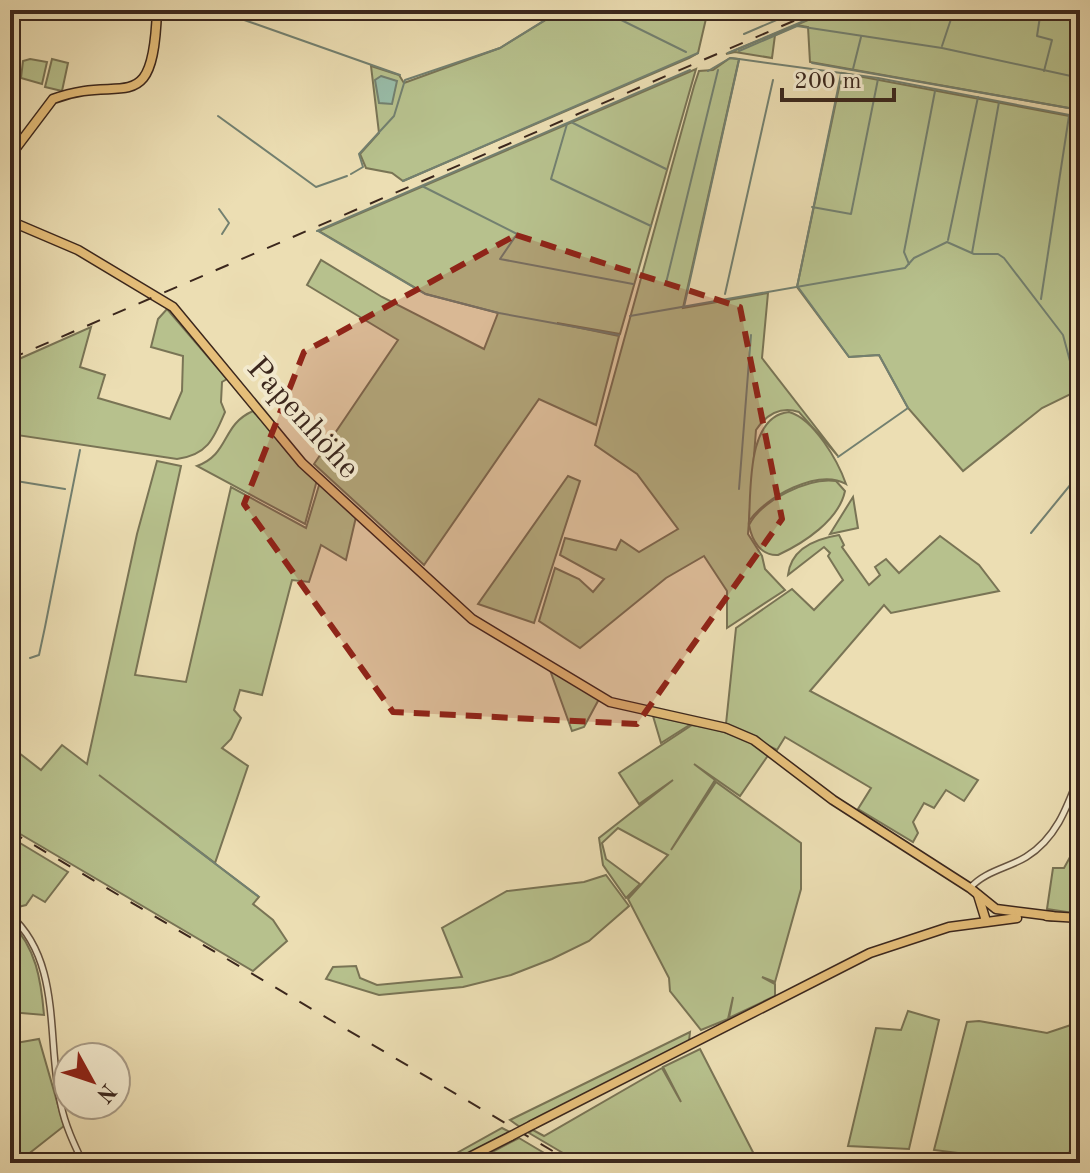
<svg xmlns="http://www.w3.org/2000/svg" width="1090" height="1173" viewBox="0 0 1090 1173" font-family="'Old Standard TT',serif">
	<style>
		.green { fill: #b7c18d; stroke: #797455; stroke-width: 2 }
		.water { fill: #99bca8; stroke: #738070; stroke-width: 2 }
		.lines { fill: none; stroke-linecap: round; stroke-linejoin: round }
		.stream { stroke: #738070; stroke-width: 2 }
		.minor-casing { stroke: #675542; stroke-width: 8 }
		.major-casing { stroke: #3b271d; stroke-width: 11 }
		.minor { stroke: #f3eace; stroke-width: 5 }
		.major { stroke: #e6bf7a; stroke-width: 8 }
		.rail { stroke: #3b271d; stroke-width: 2; stroke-dasharray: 14 14; stroke-linecap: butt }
		.major-bridge-casing { stroke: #3b271d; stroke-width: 11; stroke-linecap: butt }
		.major-bridge { stroke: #e6bf7a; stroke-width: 8 }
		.marked { fill: #8f2418; fill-opacity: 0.2; stroke: #8f2418; stroke-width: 6; stroke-dasharray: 16 10; stroke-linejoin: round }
		.labels { text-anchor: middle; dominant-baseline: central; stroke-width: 8; stroke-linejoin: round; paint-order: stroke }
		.street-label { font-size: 32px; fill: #3b271d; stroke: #f3eace }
	</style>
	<rect width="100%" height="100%" fill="#ecdeb3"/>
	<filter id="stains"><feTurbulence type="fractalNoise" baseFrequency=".0025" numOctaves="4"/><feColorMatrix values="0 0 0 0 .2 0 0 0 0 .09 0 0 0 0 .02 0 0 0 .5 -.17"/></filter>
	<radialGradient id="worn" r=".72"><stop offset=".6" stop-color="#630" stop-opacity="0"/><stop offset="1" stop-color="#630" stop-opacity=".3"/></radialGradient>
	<g class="green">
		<polygon points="562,10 600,10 624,20 625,10 708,10 698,53 689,58 403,181 392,173 366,168 360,154 379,133 371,66 399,75 404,83 500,48"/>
		<polygon points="832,10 1080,10 1080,110 810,62 808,27 797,25 775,35 772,58 735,52 726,54"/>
		<path d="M730,58L739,59L683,308L768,293L762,358L838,456L799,412C780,406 766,415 756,430L748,534L762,556L765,569L785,590L727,628V591L704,556L666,578L580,648L539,621L555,568L579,579L593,592L604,579L560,555L565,538L616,550L621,540L639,552L678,529L637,474L595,445L694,86L699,71L713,70Z"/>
		<polygon points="30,59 47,62 42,84 21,78 23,61"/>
		<polygon points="52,59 68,63 62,91 45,87"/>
		<polygon points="696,69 620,334 557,323 619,336 596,425 539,399 424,565 314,464 398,340 307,285 321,260 382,297 484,349 498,313 426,294 319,231"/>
		<polygon points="842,73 1080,118 1080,389 1074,376 1077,391 1042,408 963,471 908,408 879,355 849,357 797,287"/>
		<path d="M167,309L227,379L222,382L221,402L225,412C214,438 208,455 177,459L10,434V363L91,327L80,367L105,375L98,398L170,419L182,391L183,356L151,347L158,319Z"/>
		<path d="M253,411L317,480L305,524L197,466C230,454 221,425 253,411Z"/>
		<path d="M789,412C814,419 838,461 846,484C818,468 766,497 749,521C751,488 747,416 789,412Z"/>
		<polygon points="157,461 181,466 135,675 186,682 231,487 306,528 320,482 356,517 346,560 321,545 309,582 292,580 262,695 240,690 234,710 241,718 231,739 222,748 248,766 215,863 99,775 259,897 253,904 273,920 287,941 253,971 10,828 10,746 41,770 62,745 87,764 137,534"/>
		<polygon points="568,476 580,481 534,623 478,604"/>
		<path d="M836,481L845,491C839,520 804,543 778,555C761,556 752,541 749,525C762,500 809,477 836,481Z"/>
		<polygon points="853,497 858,528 830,534"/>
		<path d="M839,535L844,545L842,547L869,585L880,575L875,567L886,559L899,573L940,536L979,565L999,591L891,613L884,605L810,691L978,780L964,801L946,790L934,808L924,803L913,822L918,833L913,842L858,809L871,788L785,737L777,750L726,724L736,628L792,589L814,610L843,580L828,556L830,553L824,547L788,575C791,549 814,539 839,535Z"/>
		<polygon points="550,670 599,699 584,727 572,731"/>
		<polygon points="653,716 691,724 661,743"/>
		<path d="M692,725C721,729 745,737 769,754L740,796L694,764L715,780L671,850L716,782L801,843V889L775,982L762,977L775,984V996L729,1018L733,997L728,1019L701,1030L670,991L669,978L628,899L668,855L618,828L602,843L606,859L640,884L626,898L603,865L599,838L673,780L639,804L619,773Z"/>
		<polygon points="10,837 68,872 45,902 33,895 26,905 10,909"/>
		<polygon points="1080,839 1080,914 1047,909 1053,868 1064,868"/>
		<polygon points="606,875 629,906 589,941 552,959 511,975 463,987 379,995 326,979 333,967 356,966 360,978 377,985 462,977 442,928 507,891 584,882"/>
		<path d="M10,921C36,948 41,979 44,1015L10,1012V967L14,961L10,958Z"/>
		<polygon points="908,1011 939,1020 909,1149 848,1146 876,1028 901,1030"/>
		<polygon points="979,1021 1047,1033 1080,1022 1080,1107 1067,1163 1037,1163 934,1150 967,1022"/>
		<polygon points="690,1032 689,1041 520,1127 510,1120"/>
		<polygon points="39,1039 64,1126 17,1163 10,1163 10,1044"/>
		<polygon points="700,1049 757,1160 580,1163 529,1133 533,1130 544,1136 662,1068 681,1102 663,1067"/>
		<polygon points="502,1128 510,1132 451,1163 439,1163"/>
		<polygon points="519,1138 561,1163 471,1163"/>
	</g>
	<polygon class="water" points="381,76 397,81 392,104 379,103 375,80"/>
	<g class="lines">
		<g class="stream">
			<polyline points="216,10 400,75"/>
			<polyline points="601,10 686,52"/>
			<polyline points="1041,10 1037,36 1052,40 1044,71"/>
			<polyline points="744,34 800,10"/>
			<polyline points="942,46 954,10"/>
			<polyline points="739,51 797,26 942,48 1080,78"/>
			<polyline points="728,53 830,10"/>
			<polyline points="812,63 1080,110"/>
			<polyline points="853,69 861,37"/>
			<polyline points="708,71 730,58 739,59 878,78 1080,117"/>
			<polyline points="218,116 316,187 347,176"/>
			<polyline points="571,122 666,169"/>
			<polyline points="567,124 551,179 651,226"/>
			<polyline points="351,174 363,167 359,154 394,116 405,80 500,48 561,10"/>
			<polyline points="403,181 698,53"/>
			<polyline points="422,186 517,234 500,259 633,284"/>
			<polyline points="812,207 851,214 878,79"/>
			<polyline points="219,209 229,223 222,234"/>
			<polyline points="317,231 690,70"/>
			<polyline points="318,231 425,294 499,313 619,335"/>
			<polyline points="948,240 978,97"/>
			<polyline points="972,253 999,102"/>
			<polyline points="909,264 904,252 935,91"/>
			<polyline points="666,283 718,70"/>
			<polyline points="797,287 841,74"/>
			<polyline points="798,287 849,357 879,355 908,408 838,457"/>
			<polyline points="725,294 773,80"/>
			<polyline points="1041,299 1069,116"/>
			<polyline points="684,307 739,60"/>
			<polyline points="630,316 905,268 914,258 947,242 974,254 998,254 1004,258 1063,335 1078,391"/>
			<polyline points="1080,394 1080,395"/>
			<polyline points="253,411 266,425"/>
			<polyline points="10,480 65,489"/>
			<polyline points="739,489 751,335"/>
			<polyline points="1031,533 1080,473"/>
			<polyline points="30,658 39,655 45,627 80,450"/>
			<polyline points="180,837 258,896"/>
		</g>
		<g class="minor-casing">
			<g id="minor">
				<path d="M970,888C985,871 1008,868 1026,857C1057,838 1068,805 1080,773"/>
				<path d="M10,915C63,962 46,1042 61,1105C65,1125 74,1144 83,1163"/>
			</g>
		</g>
		<g class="major-casing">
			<g id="major">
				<path d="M10,156L53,99C123,72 153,123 157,10"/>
				<polyline points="10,221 78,250 173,307 302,463 472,619 610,702 726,728 754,740 833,800 970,888 996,909 1052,916"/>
				<polyline points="978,895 986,921"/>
				<polyline points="1047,916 1080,918"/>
				<polyline points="532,1125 870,953 949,927 1017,918"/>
				<polyline points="458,1163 511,1136"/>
			</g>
		</g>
		<use href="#minor" class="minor"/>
		<use href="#major" class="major"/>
		<g class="rail">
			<polyline points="10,359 819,10"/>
			<polyline points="10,831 573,1163"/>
		</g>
		<g class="major-bridge-casing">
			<polyline id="major-bridge" points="511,1136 532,1125"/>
		</g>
		<use href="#major-bridge" class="major-bridge"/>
	</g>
	<path class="marked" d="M516,235L740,307L782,519L637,724L393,712L244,504L304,352Z"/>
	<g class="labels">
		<g class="street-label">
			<text transform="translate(302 419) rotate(48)">Papenhöhe</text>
		</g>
	</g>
	<rect width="1090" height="1173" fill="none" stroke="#ecdeb3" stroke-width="40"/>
	<rect x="12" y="12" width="1066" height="1149" fill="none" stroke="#3b271d" stroke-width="4"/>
	<rect x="20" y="20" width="1050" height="1133" fill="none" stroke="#3b271d" stroke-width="2"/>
	<g transform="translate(92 1081) rotate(130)"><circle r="38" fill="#f3eace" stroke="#a99c87" stroke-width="2"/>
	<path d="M0-6L14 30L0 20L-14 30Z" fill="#8f2418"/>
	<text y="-12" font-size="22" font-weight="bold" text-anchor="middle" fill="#3b271d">N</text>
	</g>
	<path d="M782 88v12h112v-12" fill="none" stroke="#3b271d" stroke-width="4"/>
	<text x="794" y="88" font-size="24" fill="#3b271d" stroke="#f3eace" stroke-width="6" paint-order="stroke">200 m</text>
	<rect width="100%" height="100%" filter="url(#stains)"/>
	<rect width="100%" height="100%" fill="url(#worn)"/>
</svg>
